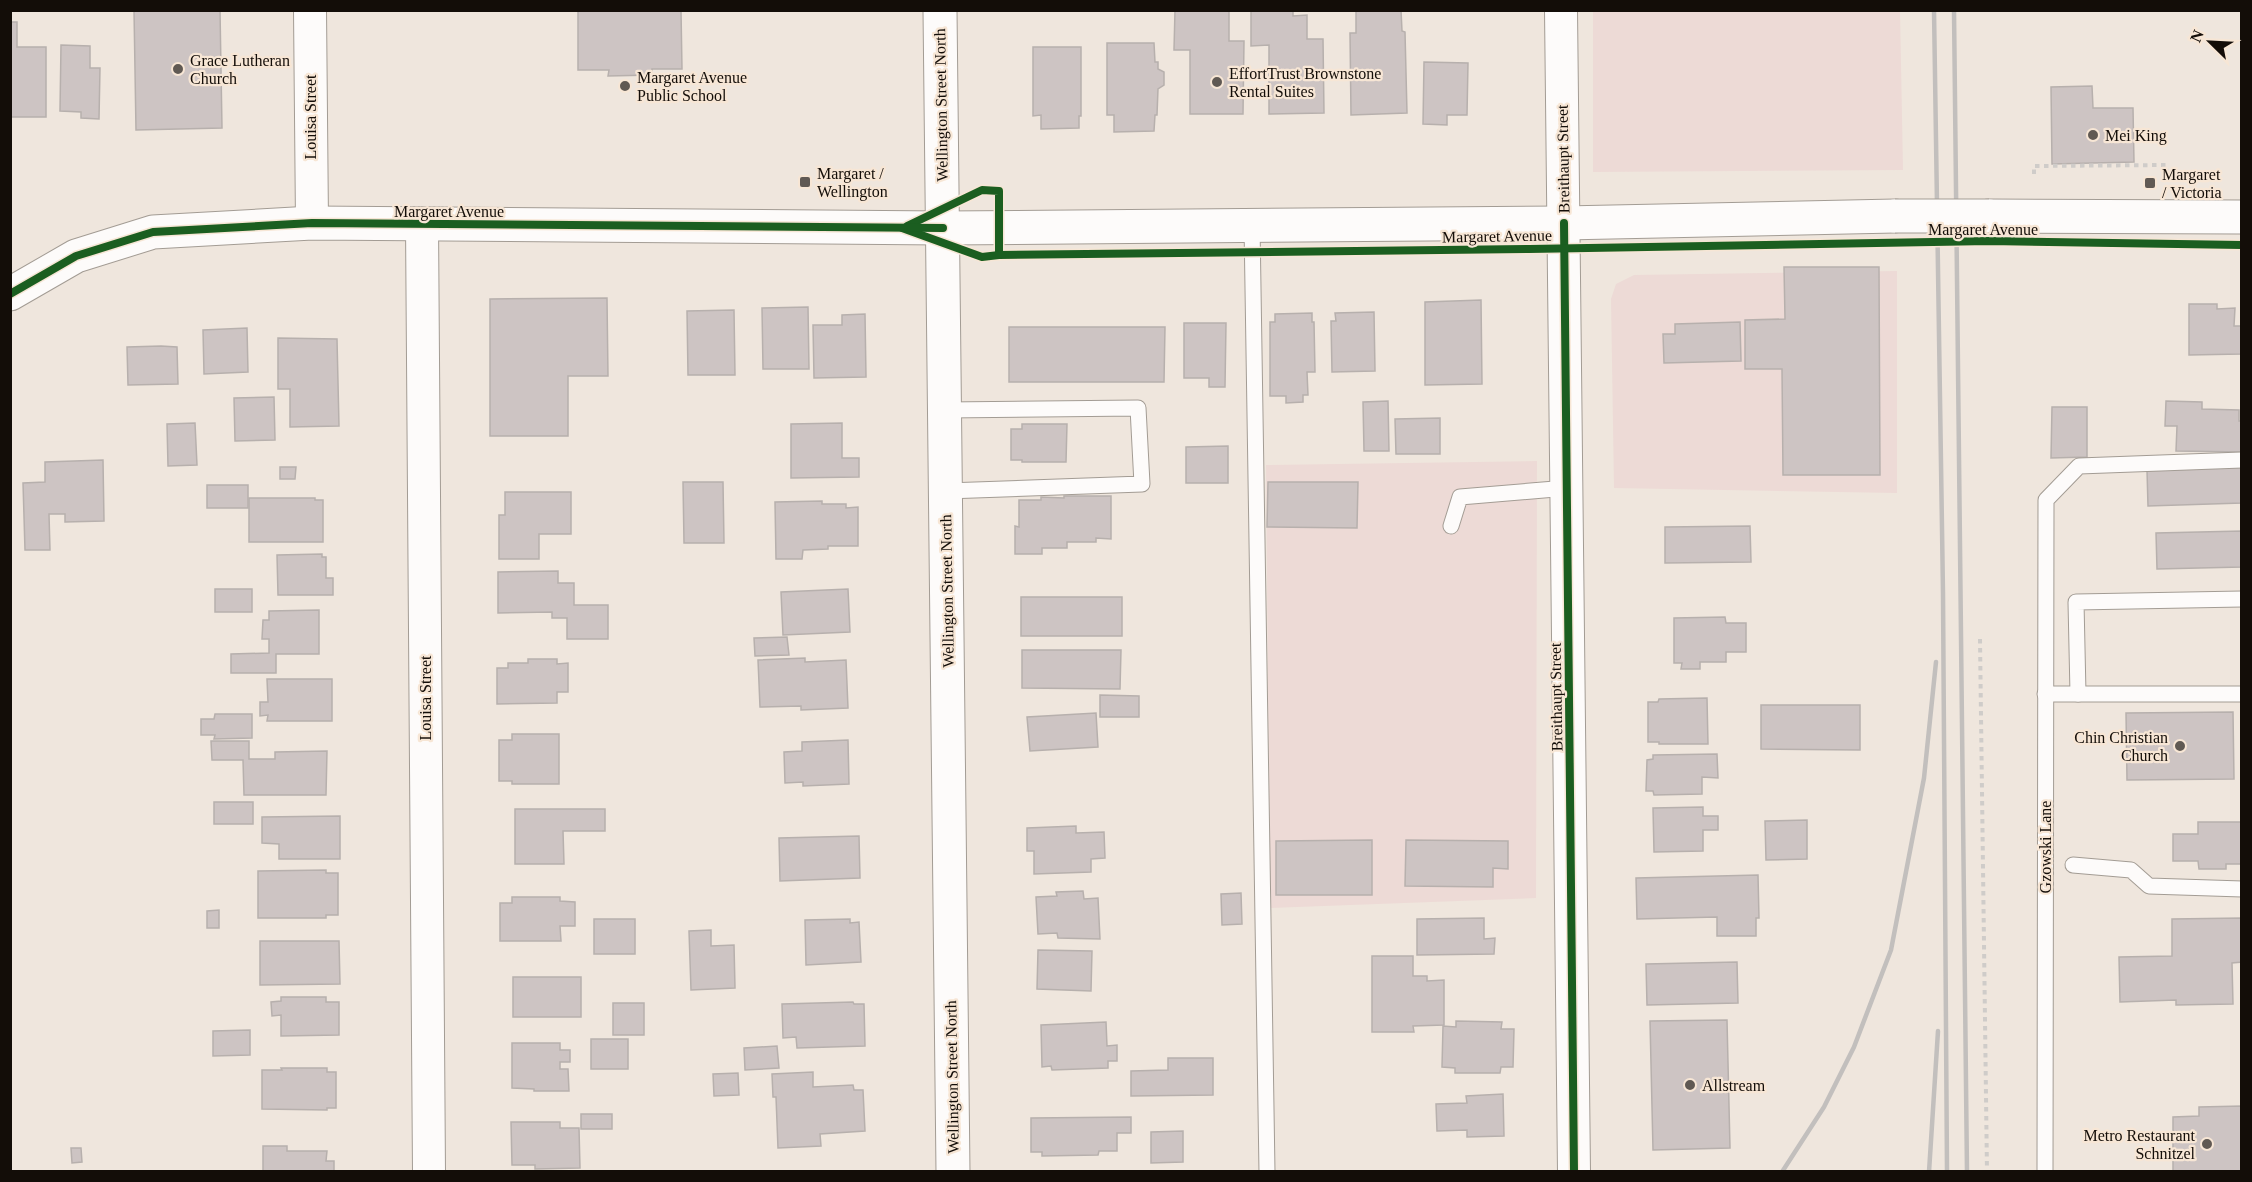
<svg xmlns="http://www.w3.org/2000/svg" width="2252" height="1182" viewBox="0 0 2252 1182" font-family="'Times New Roman',serif">
	<style>
		.industrial { fill: #eddad6 }
		.building { fill: #cdc4c3; stroke: #b7b0ad; stroke-width: 1.5 }
		.lines { fill: none; stroke-linecap: round; stroke-linejoin: round }
		.service-casing { stroke: #a39c94; stroke-width: 17 }
		.minor-casing { stroke: #a39c94; stroke-width: 34 }
		.tertiary-casing { stroke: #a39c94; stroke-width: 35 }
		.path { stroke: #cfccc9; stroke-width: 4; stroke-dasharray: 4.5 4.5; stroke-linecap: butt }
		.service { stroke: #fdfbfa; stroke-width: 15 }
		.minor { stroke: #fdfbfa; stroke-width: 32 }
		.tertiary { stroke: #fdfbfa; stroke-width: 33 }
		.rail { stroke: #c2bfbd; stroke-width: 4.5 }
		.tertiary-bridge-casing { stroke: #a39c94; stroke-width: 35; stroke-linecap: butt }
		.tertiary-bridge { stroke: #fdfbfa; stroke-width: 33 }
		.cycleway-casing { stroke: #f7e6d5; stroke-width: 11 }
		.cycleway { stroke: #1b5e20; stroke-width: 8 }
		.poi-dot { fill: #605953; stroke: #f7e6d5; stroke-width: 2 }
		.labels { text-anchor: middle; dominant-baseline: central; stroke-width: 4.5; stroke-linejoin: round; paint-order: stroke }
		.poi-label { font-size: 16px; fill: #130d08; stroke: #f7e6d5; text-anchor: start }
		.street-label { font-size: 16px; fill: #130d08; stroke: #f7e6d5 }
	</style>
	<rect width="100%" height="100%" fill="#efe6dd"/>
	<g class="industrial">
		<polygon points="1593,11 1900,11 1903,170 1593,172"/>
		<polygon points="1897,271 1897,493 1614,488 1611,299 1616,284 1634,275"/>
		<polygon points="1537,461 1536,898 1270,908 1266,465"/>
	</g>
	<g class="building">
		<polygon points="134,10 220,10 222,128 136,130"/>
		<polygon points="578,10 681,10 682,69 652,69 652,75 608,76 609,70 578,70"/>
		<polygon points="1175,10 1229,10 1229,41 1244,41 1243,114 1190,114 1190,50 1174,50"/>
		<polygon points="1251,10 1293,10 1293,16 1307,15 1307,39 1323,39 1324,113 1269,114 1269,45 1251,46"/>
		<polygon points="1356,10 1401,10 1402,31 1405,32 1407,113 1351,115 1350,33 1356,33"/>
		<polygon points="10,22 17,22 17,47 46,47 46,117 10,117"/>
		<polygon points="1107,43 1154,43 1155,62 1158,62 1158,69 1164,72 1164,85 1158,89 1157,115 1155,115 1154,131 1114,132 1114,115 1107,115"/>
		<polygon points="61,45 90,46 90,68 100,68 99,119 81,118 81,112 60,111"/>
		<polygon points="1033,47 1081,47 1081,116 1079,116 1079,128 1041,129 1041,115 1033,116"/>
		<polygon points="1424,62 1468,63 1467,115 1447,115 1447,125 1423,124"/>
		<polygon points="2092,86 2093,108 2133,108 2134,162 2052,164 2051,87"/>
		<polygon points="1784,267 1879,267 1880,475 1783,475 1782,369 1745,369 1745,320 1785,319"/>
		<polygon points="607,298 608,376 568,376 568,436 490,436 490,299"/>
		<polygon points="1481,300 1482,384 1425,385 1425,302"/>
		<polygon points="2189,304 2217,304 2217,309 2235,308 2234,326 2241,326 2241,354 2189,355"/>
		<polygon points="808,307 809,369 763,369 762,308"/>
		<polygon points="734,310 735,375 688,375 687,311"/>
		<polygon points="1374,312 1375,371 1332,372 1331,321 1336,321 1335,313"/>
		<polygon points="1312,313 1312,322 1314,322 1315,372 1307,372 1308,395 1303,395 1303,402 1286,403 1286,396 1270,396 1270,322 1275,322 1275,314"/>
		<polygon points="865,314 866,377 814,378 813,325 842,325 842,315"/>
		<polygon points="1740,322 1741,361 1664,363 1663,334 1675,334 1675,324"/>
		<polygon points="1184,323 1226,323 1225,387 1209,387 1209,378 1184,378"/>
		<polygon points="1009,327 1165,327 1164,382 1009,382"/>
		<polygon points="247,328 248,372 204,374 203,330"/>
		<polygon points="278,338 337,339 339,426 290,427 290,389 278,389"/>
		<polygon points="161,346 177,347 178,384 128,385 127,347"/>
		<polygon points="274,397 275,440 235,441 234,398"/>
		<polygon points="1388,401 1389,451 1364,451 1363,402"/>
		<polygon points="2166,401 2202,402 2202,409 2239,410 2239,421 2242,421 2242,452 2176,451 2177,426 2165,426"/>
		<polygon points="2052,407 2087,407 2087,457 2051,458"/>
		<polygon points="1440,418 1440,454 1396,454 1395,419"/>
		<polygon points="195,423 197,465 168,466 167,424"/>
		<polygon points="842,423 842,458 859,458 859,477 791,478 791,424"/>
		<polygon points="1022,424 1067,424 1066,462 1022,462 1022,460 1011,460 1011,429 1022,429"/>
		<polygon points="1228,446 1228,483 1186,483 1186,447"/>
		<polygon points="103,460 104,521 65,522 65,514 49,514 50,550 25,550 23,483 45,482 45,462"/>
		<polygon points="2242,466 2242,503 2148,506 2147,470"/>
		<polygon points="280,467 296,467 295,479 280,479"/>
		<polygon points="683,482 723,482 724,543 684,543"/>
		<polygon points="1268,482 1358,482 1357,528 1267,527"/>
		<rect x="207" y="485" width="41" height="23"/>
		<polygon points="505,492 571,492 571,534 539,534 539,559 499,559 499,515 505,515"/>
		<polygon points="1064,496 1111,496 1111,539 1096,538 1096,542 1067,542 1067,548 1042,548 1042,554 1015,554 1015,526 1019,527 1019,500 1041,500 1041,497 1064,498"/>
		<polygon points="249,498 315,498 315,500 323,500 323,542 249,542"/>
		<polygon points="822,501 822,504 846,504 846,508 858,507 858,546 828,546 828,549 803,550 802,559 776,559 775,502"/>
		<polygon points="1750,526 1751,562 1665,563 1665,527"/>
		<polygon points="2242,531 2242,567 2157,569 2156,533"/>
		<polygon points="322,554 322,557 326,557 326,578 333,578 333,595 278,595 277,555"/>
		<polygon points="558,571 558,583 574,583 574,605 608,605 608,639 567,639 567,618 552,618 552,612 498,613 498,572"/>
		<rect x="215" y="589" width="37" height="23"/>
		<polygon points="848,589 850,632 783,635 781,592"/>
		<rect x="1021" y="597" width="101" height="39"/>
		<polygon points="319,610 319,654 276,654 276,673 231,673 231,654 269,653 269,639 262,639 263,620 269,620 269,611"/>
		<polygon points="1725,617 1726,623 1746,623 1746,652 1726,652 1726,662 1700,662 1700,669 1681,669 1682,663 1674,663 1674,618"/>
		<polygon points="787,637 789,655 755,656 754,638"/>
		<polygon points="1022,650 1121,650 1120,689 1022,688"/>
		<polygon points="805,658 805,662 846,660 848,708 801,710 801,706 760,707 758,660"/>
		<polygon points="528,659 557,659 557,664 568,663 568,692 557,692 557,703 497,704 497,668 508,668 508,663 528,663"/>
		<polygon points="267,679 332,679 332,721 267,721 268,715 260,716 260,702 268,702"/>
		<polygon points="1100,695 1139,696 1139,717 1100,717"/>
		<polygon points="1707,698 1708,744 1659,744 1659,742 1648,742 1648,702 1658,702 1659,699"/>
		<polygon points="1761,705 1860,705 1860,750 1761,749"/>
		<polygon points="2233,712 2234,779 2127,780 2126,713"/>
		<polygon points="1096,713 1098,747 1030,751 1027,717"/>
		<polygon points="215,714 252,714 252,738 214,739 215,735 201,735 201,719 214,719"/>
		<polygon points="512,734 559,734 559,784 512,784 512,781 499,781 499,740 512,740"/>
		<polygon points="848,740 849,784 803,786 803,782 785,783 784,752 802,751 802,742"/>
		<polygon points="211,741 249,741 249,759 275,759 275,752 327,751 326,795 244,795 243,760 212,760"/>
		<polygon points="1717,754 1718,778 1702,777 1702,794 1654,795 1653,791 1646,791 1647,760 1653,759 1653,755"/>
		<rect x="214" y="802" width="39" height="22"/>
		<polygon points="1703,807 1703,816 1718,816 1718,830 1703,830 1703,851 1654,852 1653,808"/>
		<polygon points="515,809 605,809 605,831 563,831 564,864 515,864"/>
		<polygon points="340,816 340,859 279,859 279,844 262,843 262,817"/>
		<polygon points="1807,820 1807,859 1766,860 1765,821"/>
		<polygon points="2198,822 2242,822 2242,864 2226,864 2226,869 2199,869 2198,861 2173,861 2173,834 2198,834"/>
		<polygon points="1076,826 1076,833 1104,832 1105,858 1091,859 1091,872 1034,874 1034,851 1027,851 1027,828"/>
		<polygon points="859,836 860,878 780,881 779,838"/>
		<polygon points="1372,840 1372,895 1276,895 1276,841"/>
		<polygon points="1406,840 1508,841 1508,869 1493,868 1493,887 1405,886"/>
		<polygon points="326,870 326,873 338,873 338,915 326,915 326,918 258,918 258,871"/>
		<polygon points="1758,875 1759,918 1756,918 1756,936 1717,936 1717,917 1637,919 1636,878"/>
		<polygon points="1083,891 1084,899 1098,898 1100,939 1058,938 1057,933 1038,934 1036,897 1057,896 1056,892"/>
		<polygon points="1241,893 1242,924 1222,925 1221,894"/>
		<polygon points="512,897 560,897 560,901 575,902 575,926 560,926 561,941 500,941 500,903 512,903"/>
		<polygon points="219,910 219,928 207,928 207,911"/>
		<polygon points="1484,918 1484,939 1495,938 1494,954 1417,955 1417,919"/>
		<polygon points="2242,918 2242,962 2232,963 2233,1004 2176,1005 2176,1000 2120,1002 2119,957 2172,956 2172,919"/>
		<rect x="594" y="919" width="41" height="35"/>
		<polygon points="850,919 850,923 859,922 861,962 806,965 805,920"/>
		<polygon points="711,930 711,946 734,945 735,988 691,990 689,931"/>
		<polygon points="260,941 339,941 340,984 260,985"/>
		<polygon points="1038,950 1092,951 1091,991 1037,989"/>
		<polygon points="1372,956 1413,956 1413,976 1427,976 1427,981 1444,980 1444,1025 1413,1026 1414,1032 1372,1032"/>
		<polygon points="1737,962 1738,1003 1647,1005 1646,964"/>
		<rect x="513" y="977" width="68" height="40"/>
		<polygon points="281,997 326,997 326,1002 339,1002 339,1035 281,1036 281,1015 272,1016 271,1002 281,1001"/>
		<polygon points="853,1002 854,1004 864,1004 865,1046 797,1048 796,1037 783,1038 782,1004"/>
		<rect x="613" y="1003" width="31" height="32"/>
		<polygon points="1727,1020 1730,1148 1653,1150 1650,1021"/>
		<polygon points="1456,1021 1502,1022 1501,1029 1514,1029 1513,1067 1501,1067 1500,1073 1455,1073 1455,1068 1442,1067 1443,1026 1456,1027"/>
		<polygon points="1106,1022 1107,1046 1117,1045 1117,1061 1108,1061 1108,1068 1052,1070 1051,1066 1042,1067 1041,1025"/>
		<polygon points="250,1030 250,1055 213,1056 213,1031"/>
		<rect x="591" y="1039" width="37" height="30"/>
		<polygon points="512,1043 560,1043 560,1050 570,1050 570,1062 560,1062 560,1069 568,1069 569,1091 534,1091 534,1089 512,1088"/>
		<polygon points="777,1046 779,1068 745,1070 744,1048"/>
		<polygon points="1168,1058 1213,1058 1213,1095 1131,1096 1131,1071 1168,1070"/>
		<polygon points="281,1068 327,1068 327,1072 336,1072 336,1108 327,1108 327,1110 262,1109 262,1070 282,1070"/>
		<polygon points="813,1072 813,1087 853,1085 854,1090 863,1090 865,1131 820,1134 821,1146 778,1148 776,1097 773,1097 772,1074"/>
		<polygon points="738,1073 739,1095 714,1096 713,1074"/>
		<polygon points="1503,1094 1504,1136 1467,1137 1467,1130 1437,1131 1436,1104 1467,1103 1466,1096"/>
		<polygon points="2242,1106 2242,1172 2173,1172 2173,1117 2199,1116 2199,1107"/>
		<rect x="581" y="1114" width="31" height="15"/>
		<polygon points="1131,1117 1131,1133 1117,1133 1117,1151 1099,1151 1098,1155 1042,1156 1042,1152 1031,1152 1031,1118"/>
		<polygon points="511,1122 560,1122 560,1128 579,1128 580,1168 535,1169 535,1165 512,1165"/>
		<polygon points="1183,1131 1183,1162 1151,1163 1151,1132"/>
		<polygon points="263,1146 287,1146 287,1151 327,1151 326,1161 334,1161 334,1172 263,1172"/>
		<polygon points="71,1148 81,1148 82,1162 72,1163"/>
	</g>
	<g class="lines">
		<g class="service-casing">
			<g id="service">
				<polyline points="1252,225 1267,1172"/>
				<polyline points="945,410 1138,408 1142,484 946,491"/>
				<polyline points="1451,526 1460,497 1567,488"/>
				<polyline points="2045,694 2242,694"/>
				<polyline points="2078,694 2076,602 2242,599"/>
				<polyline points="2073,865 2131,870 2149,886 2242,889"/>
				<polyline points="2045,1172 2046,500 2079,466 2242,460"/>
			</g>
		</g>
		<g class="minor-casing">
			<g id="minor">
				<polyline points="310,10 312,223"/>
				<polyline points="1561,10 1574,1172"/>
				<polyline points="422,224 429,1172"/>
			</g>
		</g>
		<g class="tertiary-casing">
			<g id="tertiary">
				<polyline points="940,10 953,1172"/>
				<polyline points="1989,216 2242,217"/>
				<polyline points="10,294 76,256 153,232 312,223 943,228 1564,223 1895,216"/>
			</g>
		</g>
		<g class="path">
			<polyline points="2034,174 2034,166 2166,165 2167,177"/>
			<polyline points="1980,639 1987,1172"/>
		</g>
		<use href="#service" class="service"/>
		<use href="#minor" class="minor"/>
		<use href="#tertiary" class="tertiary"/>
		<g class="rail">
			<polyline points="1934,10 1943,593 1947,1172"/>
			<polyline points="1954,10 1967,1172"/>
			<polyline points="1782,1172 1824,1107 1854,1047 1891,950 1924,778 1936,662"/>
			<polyline points="1929,1172 1938,1031"/>
		</g>
		<g class="tertiary-bridge-casing">
			<polyline id="tertiary-bridge" points="1895,216 1989,216"/>
		</g>
		<use href="#tertiary-bridge" class="tertiary-bridge"/>
		<g class="cycleway-casing">
			<g id="cycleway">
				<polyline points="1564,223 1574,1172"/>
				<polyline points="907,226 982,190 999,191 999,255"/>
				<polyline points="902,228 982,257 999,255 1529,249 1989,241 2242,245"/>
				<polyline points="10,294 76,256 153,232 312,223 943,228"/>
			</g>
		</g>
		<use href="#cycleway" class="cycleway"/>
	</g>
	<g class="poi-dot">
		<circle cx="178" cy="69" r="6"/>
		<circle cx="1217" cy="82" r="6"/>
		<circle cx="625" cy="86" r="6"/>
		<circle cx="2093" cy="135" r="6"/>
		<rect x="799" y="176" width="12" height="12" rx="3"/>
		<rect x="2144" y="177" width="12" height="12" rx="3"/>
		<circle cx="2180" cy="746" r="6"/>
		<circle cx="1690" cy="1085" r="6"/>
		<circle cx="2207" cy="1144" r="6"/>
	</g>
	<g class="labels">
		<g class="poi-label">
			<text x="190" y="60">Grace Lutheran<tspan x="190" dy="18">Church</tspan></text>
			<text x="1229" y="73">EffortTrust Brownstone<tspan x="1229" dy="18">Rental Suites</tspan></text>
			<text x="637" y="77">Margaret Avenue<tspan x="637" dy="18">Public School</tspan></text>
			<text x="2105" y="135">Mei King</text>
			<text x="817" y="173">Margaret /<tspan x="817" dy="18">Wellington</tspan></text>
			<text x="2162" y="174">Margaret<tspan x="2162" dy="18">/ Victoria</tspan></text>
			<text x="2168" y="737" text-anchor="end">Chin Christian<tspan x="2168" dy="18">Church</tspan></text>
			<text x="1702" y="1085">Allstream</text>
			<text x="2195" y="1135" text-anchor="end">Metro Restaurant<tspan x="2195" dy="18">Schnitzel</tspan></text>
		</g>
		<g class="street-label">
			<text transform="translate(941 105) rotate(-91)">Wellington Street North</text>
			<text transform="translate(310 117) rotate(-90)">Louisa Street</text>
			<text transform="translate(1563 159) rotate(-91)">Breithaupt Street</text>
			<text x="449" y="211">Margaret Avenue</text>
			<text x="1983" y="229">Margaret Avenue</text>
			<text transform="translate(1497 236) rotate(-1)">Margaret Avenue</text>
			<text transform="translate(947 591) rotate(-91)">Wellington Street North</text>
			<text transform="translate(1556 697) rotate(-91)">Breithaupt Street</text>
			<text transform="translate(425 698) rotate(-90)">Louisa Street</text>
			<text transform="translate(2045 847) rotate(-90)">Gzowski Lane</text>
			<text transform="translate(952 1077) rotate(-91)">Wellington Street North</text>
		</g>
	</g>
	<rect width="2252" height="1182" fill="none" stroke="#130d08" stroke-width="24"/>
	<g transform="translate(2210 42) rotate(294)" stroke="#f7e6d5" stroke-width="4.5" paint-order="stroke">
	<path d="M0-4.5L10 22L0 15L-10 22Z" fill="#130d08"/>
	<text y="-9" font-size="16" font-weight="bold" text-anchor="middle" fill="#130d08">N</text>
	</g>
</svg>
